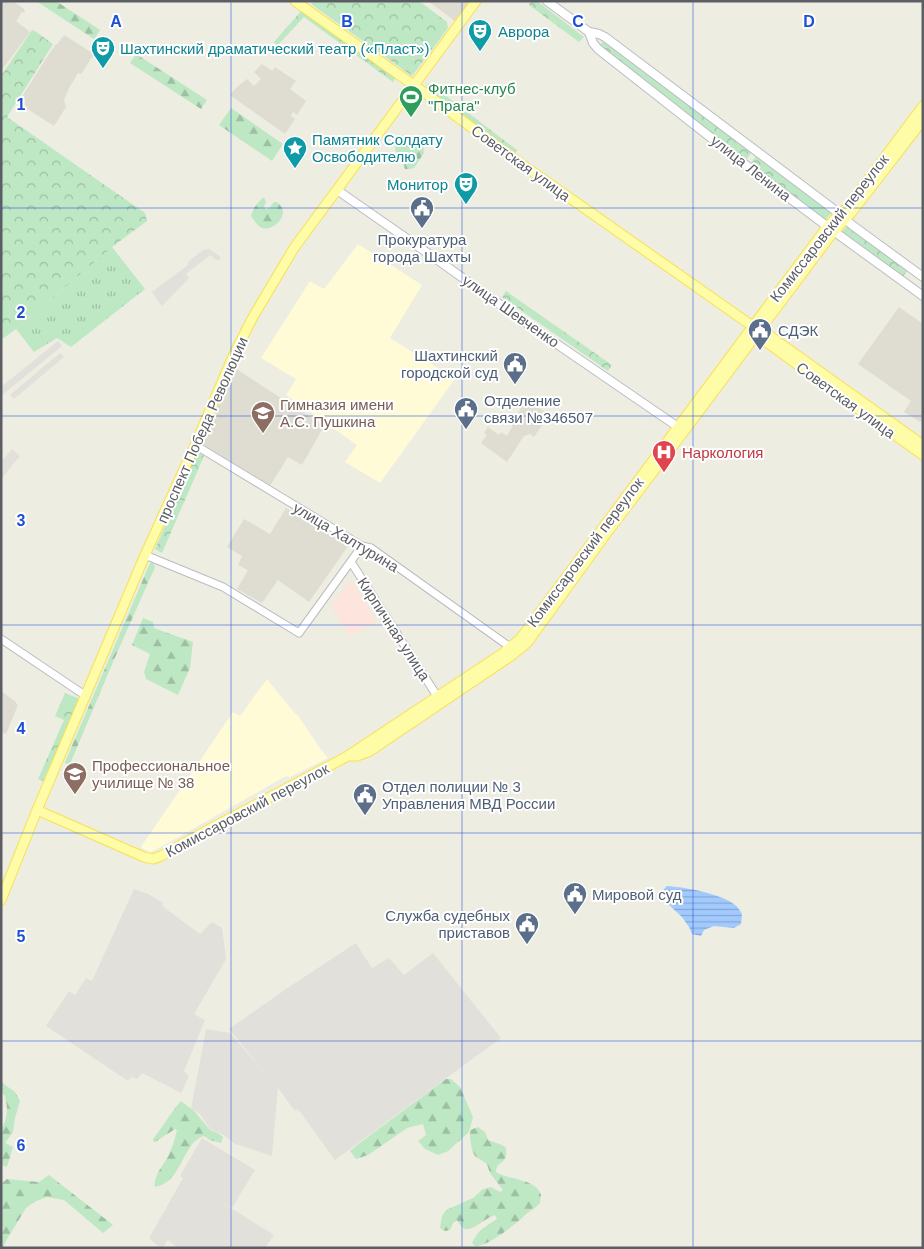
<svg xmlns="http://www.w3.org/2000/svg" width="924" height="1249" viewBox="0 0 924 1249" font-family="Arial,sans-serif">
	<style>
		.commercial { fill: #fffbd7 }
		.industrial { fill: #e2e0da }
		.education { fill: #dfddd1 }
		.medical { fill: #fde4dd }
		.grass { fill: url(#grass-tufts) }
		.forest { fill: url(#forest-firs) }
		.park { fill: url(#park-crowns) }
		.water { fill: url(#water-rules) }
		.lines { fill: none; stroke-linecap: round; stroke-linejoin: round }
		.tertiary-casing { stroke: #babcc2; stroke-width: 9 }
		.secondary-casing { stroke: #bbbdc5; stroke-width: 10 }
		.primary-casing { stroke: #f9e051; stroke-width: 11 }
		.tertiary { stroke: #fff; stroke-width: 7 }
		.secondary { stroke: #fff; stroke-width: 8 }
		.primary { stroke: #fffca7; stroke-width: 9 }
		.grid { fill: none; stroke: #1d4ed8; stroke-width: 1; stroke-opacity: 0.55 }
		.labels { text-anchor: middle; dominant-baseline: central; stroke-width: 4; stroke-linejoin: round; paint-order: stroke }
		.culture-label { font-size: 15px; fill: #0d838f; stroke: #fff; text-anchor: start }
		.leisure-label { font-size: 15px; fill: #27864d; stroke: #fff; text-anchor: start }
		.street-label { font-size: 15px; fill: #5b5e64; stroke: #fff }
		.service-label { font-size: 15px; fill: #4e5e75; stroke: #fff; text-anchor: start }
		.education-label { font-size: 15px; fill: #785e54; stroke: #fff; text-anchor: start }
		.health-label { font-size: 15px; fill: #be3a42; stroke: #fff; text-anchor: start }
		.grid-label { font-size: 16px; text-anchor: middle; font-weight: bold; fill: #1d4ed8; stroke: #fff; stroke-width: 4; stroke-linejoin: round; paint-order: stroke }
	</style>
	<defs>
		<pattern id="grass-tufts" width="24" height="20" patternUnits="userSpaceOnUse" patternTransform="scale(1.25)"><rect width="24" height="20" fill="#bde8c3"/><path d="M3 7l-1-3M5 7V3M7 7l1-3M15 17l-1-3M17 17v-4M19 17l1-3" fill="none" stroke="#9dbfa2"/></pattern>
		<pattern id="forest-firs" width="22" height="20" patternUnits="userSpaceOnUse" patternTransform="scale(1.25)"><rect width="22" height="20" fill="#bde8c3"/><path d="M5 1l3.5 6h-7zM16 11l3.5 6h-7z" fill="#9dbfa2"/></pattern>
		<pattern id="park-crowns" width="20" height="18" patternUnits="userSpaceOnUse" patternTransform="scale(1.25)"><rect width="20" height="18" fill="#bde8c3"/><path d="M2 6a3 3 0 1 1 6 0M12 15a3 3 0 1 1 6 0" fill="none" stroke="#9dbfa2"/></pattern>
		<pattern id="water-rules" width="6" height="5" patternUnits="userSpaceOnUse" patternTransform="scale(1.25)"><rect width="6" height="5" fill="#a2caff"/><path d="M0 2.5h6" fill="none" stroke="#87a7d2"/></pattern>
	</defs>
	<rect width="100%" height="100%" fill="#eeede2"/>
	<g class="commercial">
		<polygon points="358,244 422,285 390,338 455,379 380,483 345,462 357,445 286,395 296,379 261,358 310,281 324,289"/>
		<polygon points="267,679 296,715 297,714 319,747 328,758 290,777 286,776 159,848 151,852 147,851 141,847 233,712 240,716"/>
	</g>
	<g class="industrial">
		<polygon points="209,249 221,257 218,261 210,255 186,274 189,278 162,306 152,292 188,265 188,262 203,250"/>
		<polygon points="58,341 62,346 1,396 1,387"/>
		<polygon points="60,353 64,357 14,399 10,395"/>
		<polygon points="12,449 20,456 1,479 1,462"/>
		<polygon points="134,889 148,894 163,903 162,906 200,934 212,922 222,928 226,959 194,1014 205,1020 184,1071 189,1076 181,1093 142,1073 137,1079 131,1077 128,1081 46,1026 69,991 75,995 86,978 92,981"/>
		<polygon points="356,943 372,968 389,958 404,975 433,953 501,1038 335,1160 298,1109 295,1111 278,1088 272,1156 235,1144 222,1134 210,1129 200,1114 191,1109 206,1029 230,1033 265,1073 229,1029 286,989"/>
		<polygon points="202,1138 255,1170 232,1208 201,1189 274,1235 265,1248 178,1248 168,1240 162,1248 160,1248 149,1238 183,1178 180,1176"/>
	</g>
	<g class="education">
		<polygon points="1,1 13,1 24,9 25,11 24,13 22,12 16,21 30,32 1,71"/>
		<polygon points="428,1 476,1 459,24"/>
		<polygon points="64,35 94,54 81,74 78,73 69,88 64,100 66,107 54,126 18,103 47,57 56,44 59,44 58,43"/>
		<polygon points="262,64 272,71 275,67 296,81 290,89 306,101 297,115 293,112 291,116 295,119 285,134 230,95 237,87 247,79 254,86 261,79 254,72"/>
		<polygon points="899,307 923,324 923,418 920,422 904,412 911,401 858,364"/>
		<polygon points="235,368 324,426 302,465 288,457 270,486 207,449 202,441"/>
		<polygon points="527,399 549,415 534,437 530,434 524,436 507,462 481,443 487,435 484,433 488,427 499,435 501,432 507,436 512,427 513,421"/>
		<polygon points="286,508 348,546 309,602 278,580 262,603 237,589 248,570 238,565 242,556 227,547 244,519 270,534"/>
		<polygon points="1,691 16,702 16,704 18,705 6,734 1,732"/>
	</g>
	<polygon class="medical" points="351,580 377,621 350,636 331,606"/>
	<polygon class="grass" points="112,247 145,289 71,347 57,338 34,352 16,329"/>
	<g class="forest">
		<polygon points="36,1 56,1 100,30 94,39"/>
		<polygon points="136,54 207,100 201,109 130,63"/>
		<polygon points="231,108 283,144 272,161 219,125"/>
		<polygon points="403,135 408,145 423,145 424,153 414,168 408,169 405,169 402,159 397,157 395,148 399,137"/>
		<path d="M264,197L266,202L264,206L266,210L270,207L274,202H277C280,205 283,208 283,212C283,221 271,231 262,228C257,226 254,220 251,216C253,208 258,202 264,197Z"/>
		<polygon points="150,563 153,563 155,567 113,662 70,764 66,764 65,762"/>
		<polygon points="143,618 153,622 154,628 193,642 190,668 178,695 146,679 144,672 150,654 132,645"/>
		<polygon points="446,1079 451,1079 460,1087 473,1117 469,1132 448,1151 438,1155 425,1149 418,1141 426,1135 423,1124 407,1128 368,1155 356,1159 350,1151 357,1145"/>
		<path d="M1,1082L15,1092L20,1101L15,1118L13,1132L5,1143L13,1147L7,1167L1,1165V1130C8,1118 8,1108 5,1096L1,1092Z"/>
		<path d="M181,1101L195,1112L210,1130L218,1133L223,1137L221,1143L210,1140L204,1136C182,1142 183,1182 155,1187C153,1175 165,1164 169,1154C173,1146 175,1138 177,1130L175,1129L155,1142L153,1141V1139C163,1127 170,1113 181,1101Z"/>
		<path d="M478,1127L485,1132L488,1140L502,1145L506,1148C506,1151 507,1157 504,1160C500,1165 496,1164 496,1172C508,1180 537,1179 541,1195C541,1196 540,1203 540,1203C535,1209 527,1212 522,1218C512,1227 488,1246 475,1246L472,1243C479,1229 485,1227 497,1219L495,1215C487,1217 473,1231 465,1229C462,1228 459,1223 457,1220L453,1223L450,1230L445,1231L440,1228L442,1216L446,1210L473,1198L483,1189L491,1187L500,1192L503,1190L490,1173L487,1164L475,1156L472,1150L470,1138V1130Z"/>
		<polygon points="49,1175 113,1225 103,1233 64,1200 47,1197 34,1202 26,1208 6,1241 3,1248 1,1248 1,1184 7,1179 39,1182"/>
	</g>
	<g class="park">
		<polygon points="314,1 419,1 447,22 448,28 412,76 311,4"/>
		<polygon points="531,1 537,1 584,37 579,42 529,5"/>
		<polygon points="302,10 396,77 393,82 304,17 277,46 274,42"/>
		<polygon points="32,30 35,31 53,44 7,117 145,213 147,221 112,247 16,329 1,340 1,76"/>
		<polygon points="604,40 751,153 746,160 599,46"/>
		<polygon points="429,83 517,150 514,153 426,87"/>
		<polygon points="756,156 831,213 825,220 751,163"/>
		<polygon points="847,226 907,271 902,278 841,233"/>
		<polygon points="506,291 612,365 608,371 502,297"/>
		<polygon points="197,452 204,456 162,553 155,549"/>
		<polygon points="65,693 80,699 43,781 38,779 64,720 55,716"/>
	</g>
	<path class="water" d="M667,886C685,887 722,894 735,905C738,907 740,911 742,914L741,924L734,928L714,926L704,930L701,936L692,934L689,927L682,917L666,902L663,897L664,889Z"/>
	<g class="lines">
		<g class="tertiary-casing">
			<g id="tertiary">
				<polyline points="195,445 362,546 371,548 510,647 514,648"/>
				<polyline points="145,555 223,587 299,633 362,546"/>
				<polyline points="351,562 437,696"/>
				<polyline points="1,639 86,696"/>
			</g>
		</g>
		<g class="secondary-casing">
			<g id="secondary">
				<polyline points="547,1 589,32 599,34 605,37 832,208 852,225 923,277"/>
				<polyline points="589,32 593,43 598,49 747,166 828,227 923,296"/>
				<polyline points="337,190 439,261 519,318 678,427 683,429"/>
			</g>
		</g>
		<g class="primary-casing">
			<g id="primary">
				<polyline points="295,1 422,91 513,158 748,323 754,325 760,329 923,445"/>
				<polyline points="757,335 832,390 923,455"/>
				<polyline points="351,756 357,756 370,751 511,656 527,643 606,534 685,430 831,235 845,219 852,212 923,120"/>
				<polyline points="37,810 144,857 153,859 161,856 215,826 346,757 503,653 520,639 824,231 839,214 847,208 923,106"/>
				<polyline points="1,900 37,810 145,555 195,445 234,354 253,317 294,248 476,1"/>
			</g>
		</g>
		<use href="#tertiary" class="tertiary"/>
		<use href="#secondary" class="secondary"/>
		<use href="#primary" class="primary"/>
	</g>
	<path class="grid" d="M231,1V1248M462,1V1248M693,1V1248M1,208H923M1,416H923M1,625H923M1,833H923M1,1041H923"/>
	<defs>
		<g id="theatre-pin" transform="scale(1.25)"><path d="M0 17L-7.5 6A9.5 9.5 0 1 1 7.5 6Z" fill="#0f9aa8" stroke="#fff"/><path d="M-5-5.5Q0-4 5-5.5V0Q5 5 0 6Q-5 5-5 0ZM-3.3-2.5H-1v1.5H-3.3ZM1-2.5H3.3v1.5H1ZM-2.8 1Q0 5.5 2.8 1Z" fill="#fff"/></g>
		<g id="stadium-pin" transform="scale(1.25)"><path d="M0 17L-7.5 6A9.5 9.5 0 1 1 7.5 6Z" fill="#2e9e5b" stroke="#fff"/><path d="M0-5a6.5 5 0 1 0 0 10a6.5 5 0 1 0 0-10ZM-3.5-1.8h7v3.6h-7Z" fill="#fff"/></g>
		<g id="sight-pin" transform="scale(1.25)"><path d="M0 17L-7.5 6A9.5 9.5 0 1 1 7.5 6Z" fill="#0f9aa8" stroke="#fff"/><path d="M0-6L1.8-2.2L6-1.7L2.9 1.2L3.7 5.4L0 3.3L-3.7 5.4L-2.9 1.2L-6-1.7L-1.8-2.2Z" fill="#fff"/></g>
		<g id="civic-pin" transform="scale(1.25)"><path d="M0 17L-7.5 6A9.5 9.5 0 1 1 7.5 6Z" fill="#5c6f8a" stroke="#fff"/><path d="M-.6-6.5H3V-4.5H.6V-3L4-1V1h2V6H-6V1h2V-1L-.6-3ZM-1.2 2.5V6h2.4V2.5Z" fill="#fff"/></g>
		<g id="school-pin" transform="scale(1.25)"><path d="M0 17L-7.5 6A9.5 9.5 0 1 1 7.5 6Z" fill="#8d6e63" stroke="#fff"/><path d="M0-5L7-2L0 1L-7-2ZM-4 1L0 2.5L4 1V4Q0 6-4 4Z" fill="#fff"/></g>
		<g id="hospital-pin" transform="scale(1.25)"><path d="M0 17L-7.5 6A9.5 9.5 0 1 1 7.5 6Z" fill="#e0444e" stroke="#fff"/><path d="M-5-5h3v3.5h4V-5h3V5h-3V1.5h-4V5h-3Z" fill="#fff"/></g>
		<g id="university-pin" transform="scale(1.25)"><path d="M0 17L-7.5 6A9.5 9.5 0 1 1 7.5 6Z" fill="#8d6e63" stroke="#fff"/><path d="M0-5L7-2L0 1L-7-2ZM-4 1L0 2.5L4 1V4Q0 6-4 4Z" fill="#fff"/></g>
	</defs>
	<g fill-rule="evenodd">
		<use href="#theatre-pin" x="480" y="31"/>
		<use href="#theatre-pin" x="103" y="48"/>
		<use href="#stadium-pin" x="411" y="97"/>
		<use href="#sight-pin" x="295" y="148"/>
		<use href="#theatre-pin" x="466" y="184"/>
		<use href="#civic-pin" x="422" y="208"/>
		<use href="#civic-pin" x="760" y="330"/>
		<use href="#civic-pin" x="515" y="364"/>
		<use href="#civic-pin" x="466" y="409"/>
		<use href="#school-pin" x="263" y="413"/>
		<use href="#hospital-pin" x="664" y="452"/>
		<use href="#university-pin" x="75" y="774"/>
		<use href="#civic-pin" x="365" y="795"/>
		<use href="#civic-pin" x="575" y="894"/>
		<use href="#civic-pin" x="527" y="924"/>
	</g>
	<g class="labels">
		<g class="culture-label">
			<text x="498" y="31">Аврора</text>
			<text x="120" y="48">Шахтинский драматический театр («Пласт»)</text>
			<text x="312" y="139">Памятник Солдату<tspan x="312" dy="17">Освободителю</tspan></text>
			<text x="448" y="184" text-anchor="end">Монитор</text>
		</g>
		<g class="leisure-label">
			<text x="428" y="88">Фитнес-клуб<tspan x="428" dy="17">"Прага"</tspan></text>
		</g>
		<g class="street-label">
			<text transform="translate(521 163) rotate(36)">Советская улица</text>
			<text transform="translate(751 168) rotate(38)">улица Ленина</text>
			<text transform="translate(829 228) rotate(-52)">Комиссаровский переулок</text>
			<text transform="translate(511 311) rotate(35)">улица Шевченко</text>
			<text transform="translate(846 400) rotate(36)">Советская улица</text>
			<text transform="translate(202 430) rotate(-66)">проспект Победа Революции</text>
			<text transform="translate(346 537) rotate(31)">улица Халтурина</text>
			<text transform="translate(585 552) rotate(-53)">Комиссаровский переулок</text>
			<text transform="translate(394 629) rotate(57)">Кирпичная улица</text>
			<text transform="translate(247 810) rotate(-28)">Комиссаровский переулок</text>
		</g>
		<g class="service-label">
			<text x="422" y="239" text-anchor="middle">Прокуратура<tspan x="422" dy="17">города Шахты</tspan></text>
			<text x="778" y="330">СДЭК</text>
			<text x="498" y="355" text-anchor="end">Шахтинский<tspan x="498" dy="17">городской суд</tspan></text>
			<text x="484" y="400">Отделение<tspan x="484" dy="17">связи №346507</tspan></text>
			<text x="382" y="786">Отдел полиции № 3<tspan x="382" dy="17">Управления МВД России</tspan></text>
			<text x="592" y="894">Мировой суд</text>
			<text x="510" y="915" text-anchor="end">Служба судебных<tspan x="510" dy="17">приставов</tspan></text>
		</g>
		<g class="education-label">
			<text x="280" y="404">Гимназия имени<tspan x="280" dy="17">А.С. Пушкина</tspan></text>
			<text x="92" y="765">Профессиональное<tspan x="92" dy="17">училище № 38</tspan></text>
		</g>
		<g class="health-label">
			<text x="682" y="452">Наркология</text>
		</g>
	</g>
	<g class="grid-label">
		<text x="116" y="27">A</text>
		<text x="347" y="27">B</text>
		<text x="578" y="27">C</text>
		<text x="809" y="27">D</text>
		<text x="21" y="110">1</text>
		<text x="21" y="318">2</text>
		<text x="21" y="526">3</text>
		<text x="21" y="734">4</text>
		<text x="21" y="942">5</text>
		<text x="21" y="1151">6</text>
	</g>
	<rect width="924" height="1249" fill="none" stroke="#5b5e64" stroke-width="5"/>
</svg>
